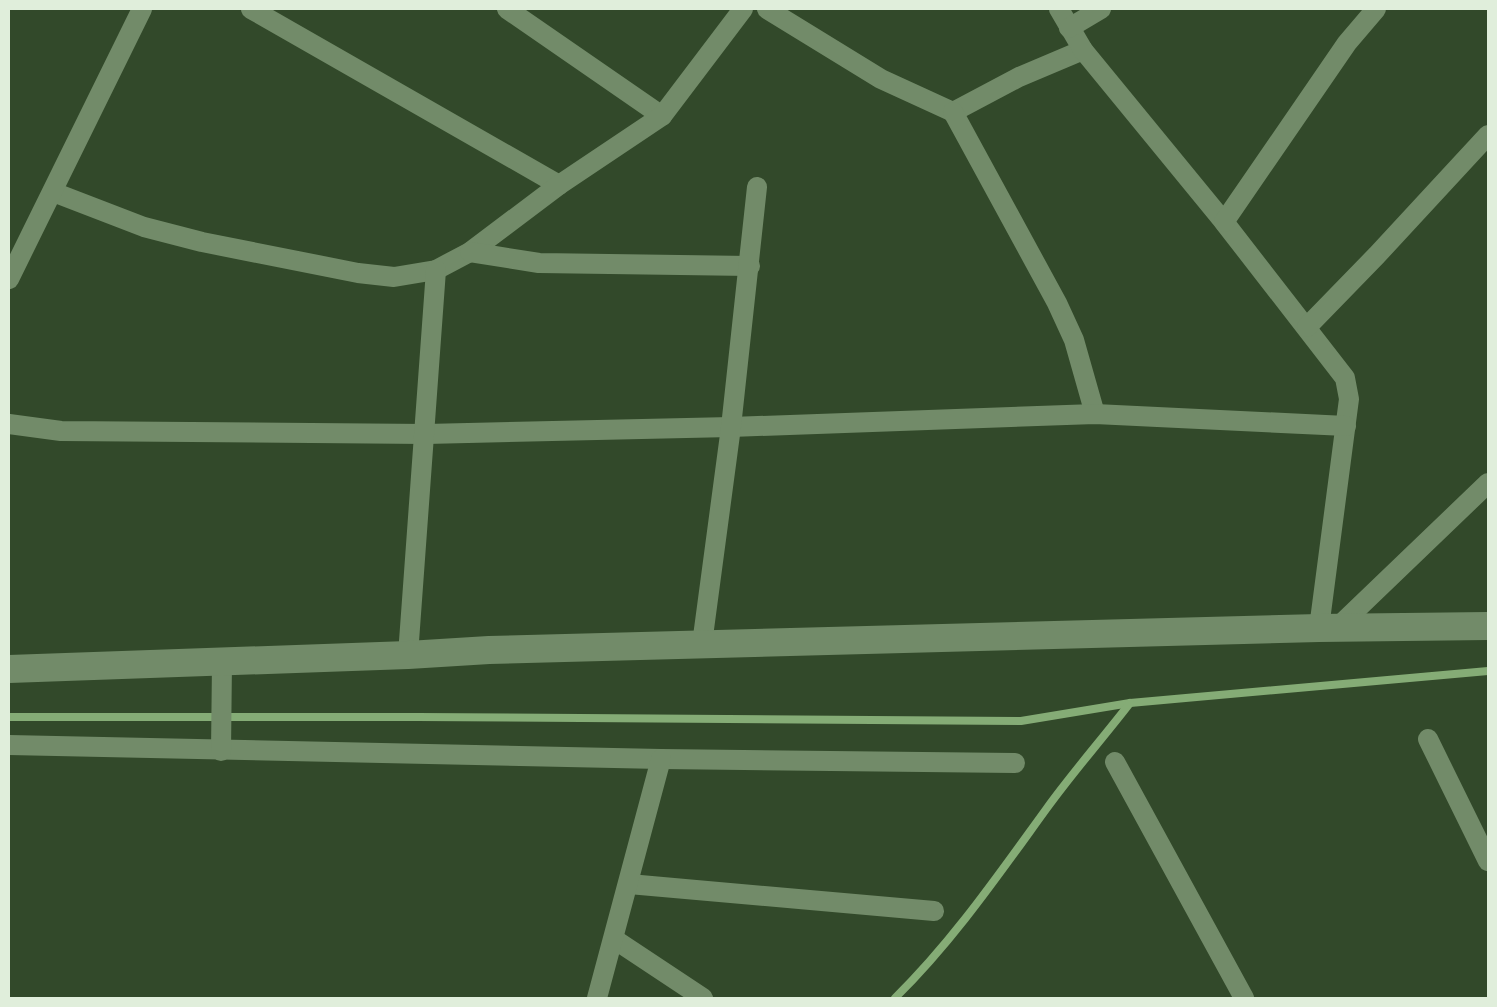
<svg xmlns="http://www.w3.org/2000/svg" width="1497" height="1007" viewBox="0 0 1497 1007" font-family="Overpass,sans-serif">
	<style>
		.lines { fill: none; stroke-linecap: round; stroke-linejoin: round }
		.stream { stroke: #85ac76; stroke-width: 8 }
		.street { stroke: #728b69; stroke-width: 20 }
		.secondary { stroke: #728b69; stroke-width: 28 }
	</style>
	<rect width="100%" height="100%" fill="#32492a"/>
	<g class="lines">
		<g class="stream">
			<polyline points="9,717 417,717 1021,721 1130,703 1488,671"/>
			<path d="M895,998C953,941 999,874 1047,808C1073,772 1103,738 1130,703"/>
		</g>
		<g class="street">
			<polyline points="251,9 559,185"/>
			<polyline points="507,9 662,116"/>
			<polyline points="767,9 881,79 953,112 1019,77 1083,50"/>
			<polyline points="1059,9 1083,50 1224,222 1345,378 1349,399 1319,628"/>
			<polyline points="1069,28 1101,9"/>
			<polyline points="953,112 1057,303 1074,340 1095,414"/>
			<polyline points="53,192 144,227 202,242 358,273 394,277 436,270 470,252 559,185 662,116 743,9"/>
			<polyline points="1224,222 1347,43 1376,9"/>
			<polyline points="470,252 539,263 750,266"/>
			<polyline points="9,279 142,9"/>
			<polyline points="1307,327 1377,255 1488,135"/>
			<polyline points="9,424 61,431 426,434 731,427 1095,414 1346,426"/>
			<polyline points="1337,628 1488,483"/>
			<polyline points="702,644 731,427 757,187"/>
			<polyline points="408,655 436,270"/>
			<polyline points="1428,739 1488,861"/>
			<polyline points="9,745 661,759 1015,763"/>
			<polyline points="221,751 222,662"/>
			<polyline points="1115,762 1244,998"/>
			<polyline points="629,884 934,911"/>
			<polyline points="614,939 703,998"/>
			<polyline points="597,998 661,759"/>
		</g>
		<polyline class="secondary" points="9,669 408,655 489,650 1319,628 1488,626"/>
	</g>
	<rect width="1497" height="1007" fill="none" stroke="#e0eedb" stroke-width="20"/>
</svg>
